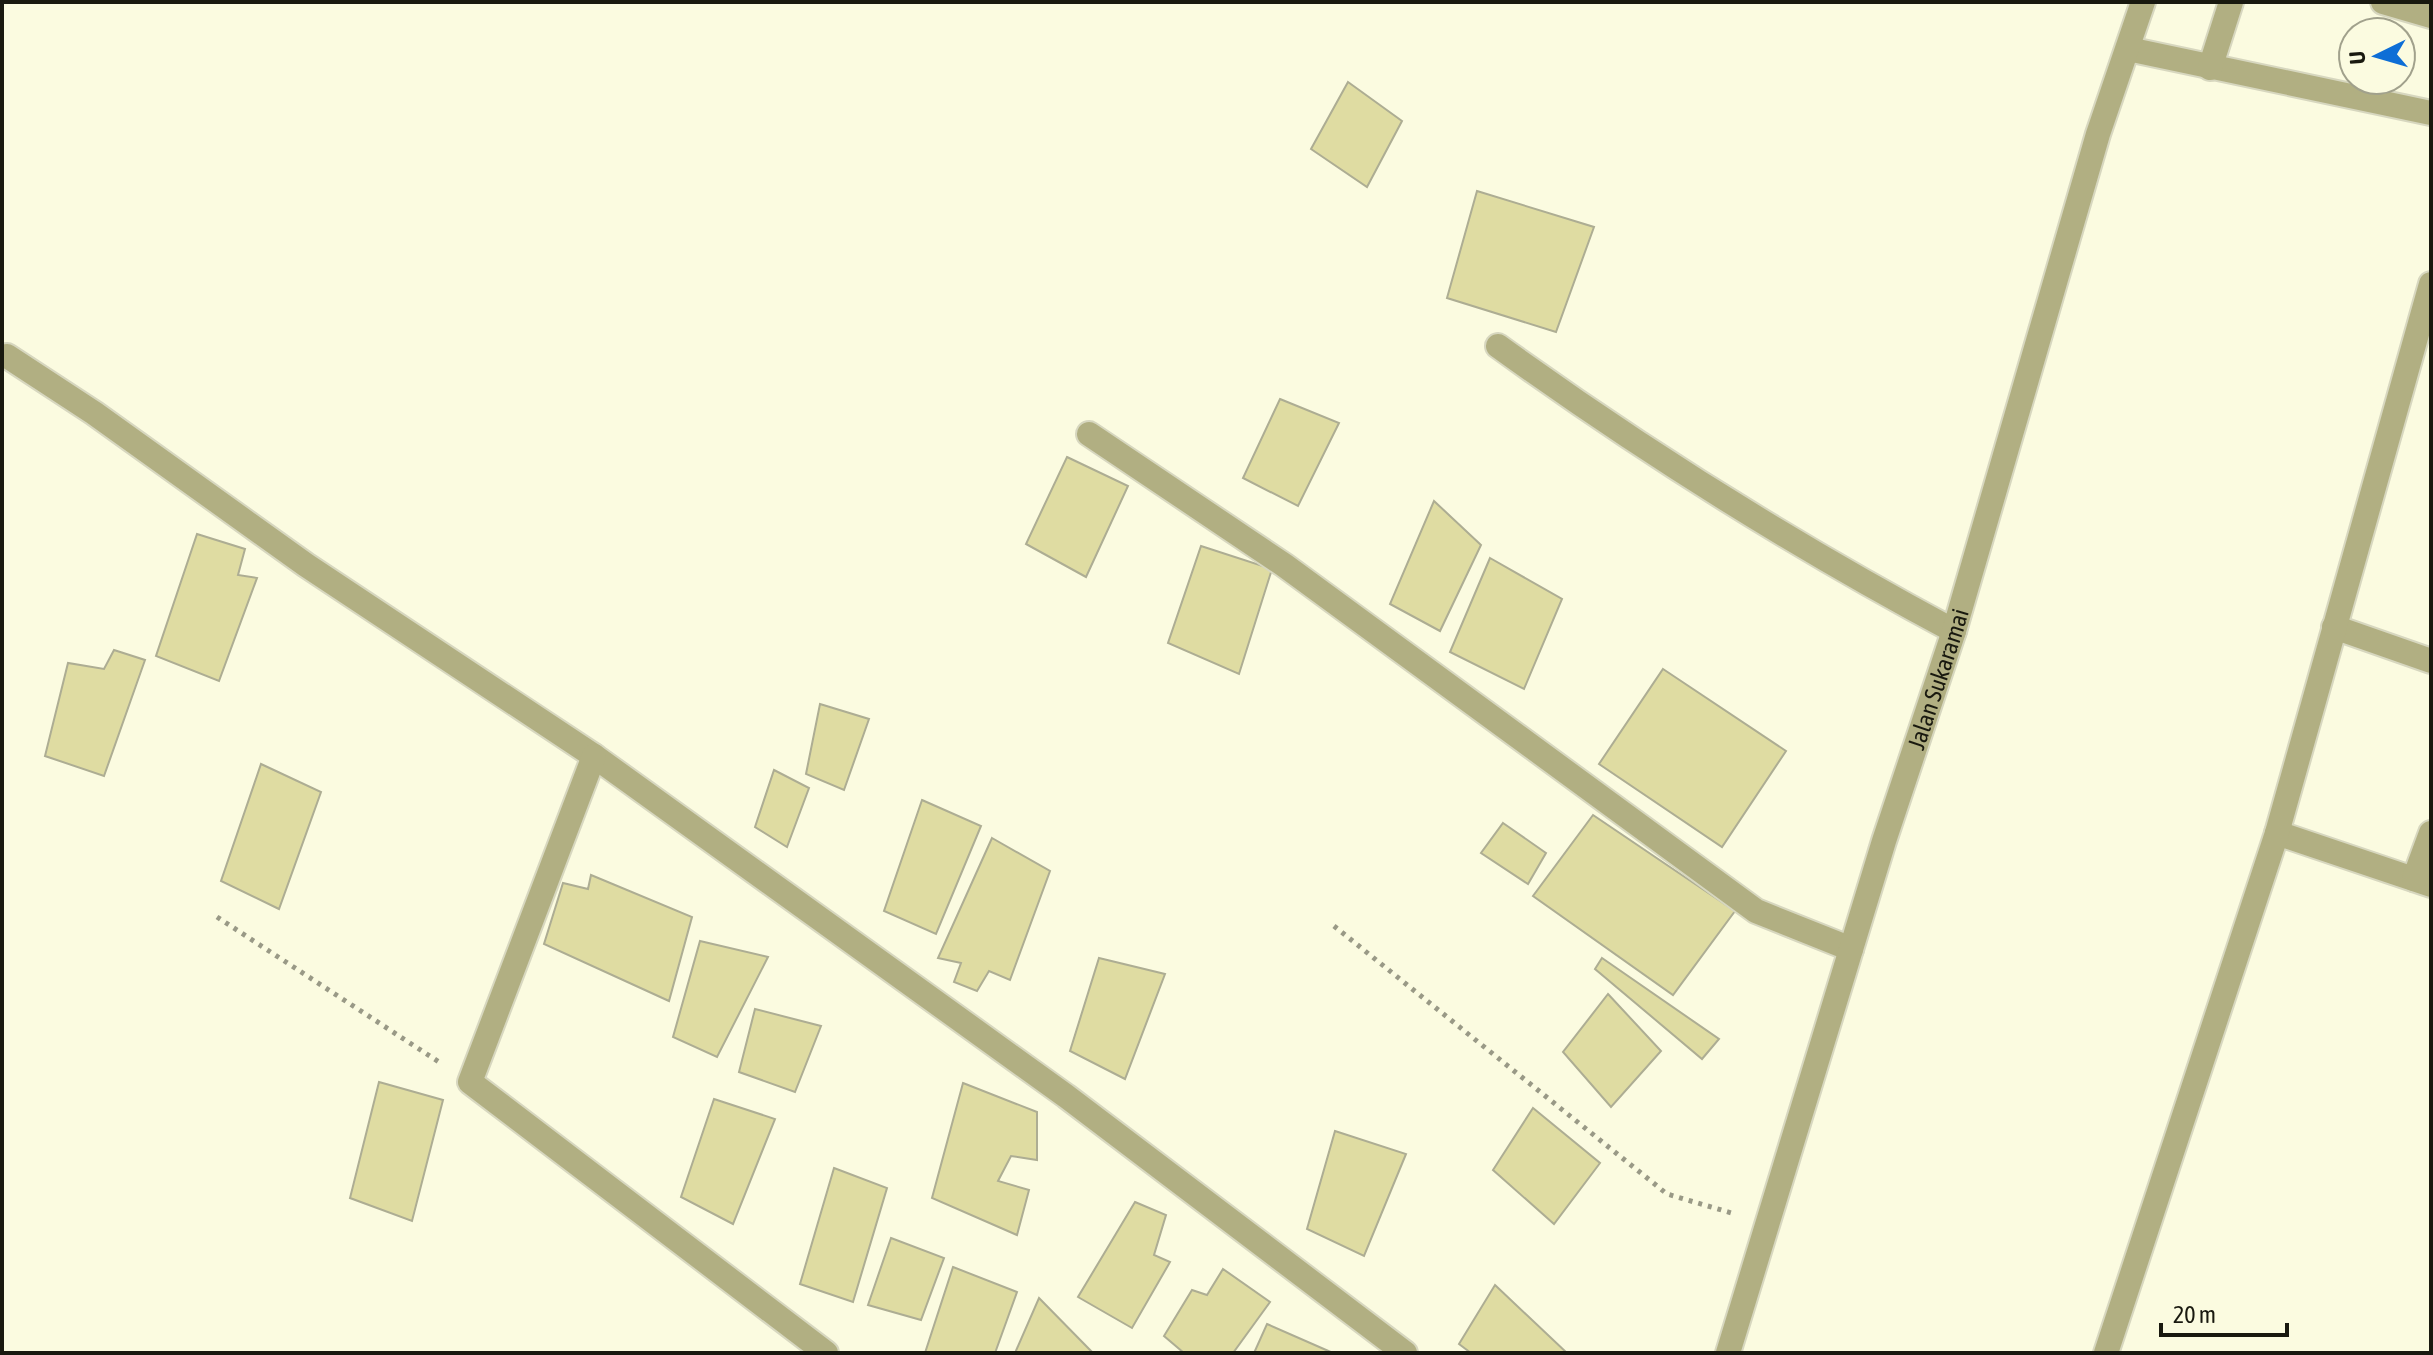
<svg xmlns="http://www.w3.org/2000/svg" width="2433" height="1355" viewBox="0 0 2433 1355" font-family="'Asap Condensed',sans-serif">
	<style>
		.building { fill: #dfdca2; stroke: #adad93; stroke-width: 2 }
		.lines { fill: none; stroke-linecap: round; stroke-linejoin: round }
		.minor-casing { stroke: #d7d7bf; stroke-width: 28 }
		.path { stroke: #999986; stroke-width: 5; stroke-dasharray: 4 6; stroke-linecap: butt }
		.minor { stroke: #b1af82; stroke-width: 24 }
		.labels { text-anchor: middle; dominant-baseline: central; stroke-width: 8; stroke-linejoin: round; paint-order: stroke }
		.street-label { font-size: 24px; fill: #19190f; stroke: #fbfbe0 }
	</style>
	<rect width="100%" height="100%" fill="#fbfbe0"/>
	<g class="building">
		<polygon points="1348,82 1402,121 1367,187 1311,149"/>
		<polygon points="1477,191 1594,227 1556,332 1447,298"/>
		<polygon points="1280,399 1339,423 1298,506 1243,478"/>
		<polygon points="1067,457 1128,486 1086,577 1026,544"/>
		<polygon points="1434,501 1481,545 1440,631 1390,604"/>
		<polygon points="197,534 245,549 238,575 257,578 219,681 156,656"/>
		<polygon points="1201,546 1272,569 1239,674 1168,643"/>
		<polygon points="1490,558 1562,599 1524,689 1450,652"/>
		<polygon points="114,650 145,660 104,776 45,756 68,663 104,669"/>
		<polygon points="1663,669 1786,751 1722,847 1599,764"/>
		<polygon points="820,704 869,719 844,790 806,774"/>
		<polygon points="261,764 321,792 279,909 221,881"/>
		<polygon points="774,770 809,788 787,847 755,827"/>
		<polygon points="922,800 981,826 936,934 884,911"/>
		<polygon points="1593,815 1735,911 1673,995 1533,896"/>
		<polygon points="1503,823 1546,853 1528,884 1481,853"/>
		<polygon points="992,838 1050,871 1010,980 989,971 977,991 954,982 961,963 938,958"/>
		<polygon points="591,875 692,917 669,1001 544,944 563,883 588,889"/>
		<polygon points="700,941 768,957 717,1057 673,1037"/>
		<polygon points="1099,958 1165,974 1125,1079 1070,1051"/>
		<polygon points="1602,958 1719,1039 1702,1059 1595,969"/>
		<polygon points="1608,994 1661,1051 1611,1107 1563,1052"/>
		<polygon points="755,1009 821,1026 795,1092 739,1072"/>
		<polygon points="379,1082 443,1100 412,1221 350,1198"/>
		<polygon points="963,1083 1037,1112 1037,1160 1011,1156 998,1181 1029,1190 1017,1235 932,1198"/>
		<polygon points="714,1099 775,1119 733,1224 681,1197"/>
		<polygon points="1533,1108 1600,1163 1554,1224 1493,1170"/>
		<polygon points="1335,1131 1406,1154 1364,1256 1307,1229"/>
		<polygon points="834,1168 887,1188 853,1302 800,1284"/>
		<polygon points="1135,1202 1166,1215 1154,1255 1170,1262 1132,1328 1078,1297"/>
		<polygon points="891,1238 944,1258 921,1320 868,1305"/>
		<polygon points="953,1267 1017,1292 995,1353 925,1353"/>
		<polygon points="1223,1269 1270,1302 1233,1353 1184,1353 1164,1336 1192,1290 1207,1295"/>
		<polygon points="1495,1285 1567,1353 1471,1353 1459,1344"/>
		<polygon points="1039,1298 1092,1352 1092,1353 1015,1353"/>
		<polygon points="1267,1324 1333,1353 1254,1353"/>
	</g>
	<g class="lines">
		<g class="minor-casing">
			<g id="minor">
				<polyline points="2383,2 2431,16"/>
				<polyline points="2128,49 2431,113"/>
				<polyline points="2210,68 2231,2"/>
				<path d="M1498,346C1642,450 1797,547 1954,631"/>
				<polyline points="7,356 94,413 306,565 594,756 1066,1096 1405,1353"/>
				<polyline points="1089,434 1284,565 1756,911 1851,949"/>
				<polyline points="2334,627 2431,661"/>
				<polyline points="594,756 470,1082 826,1353"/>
				<polyline points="2277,833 2431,885"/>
				<polyline points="2414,879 2431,833"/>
				<path id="s1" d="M1728,1353L1884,841L1954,631L2098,134L2143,2"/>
				<polyline points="2106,1353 2277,833 2431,284"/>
			</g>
		</g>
		<g class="path">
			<polyline points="217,917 442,1064"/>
			<polyline points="1334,926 1667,1194 1735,1214"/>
		</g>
		<use href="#minor" class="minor"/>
	</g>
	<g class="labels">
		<g class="street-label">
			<text stroke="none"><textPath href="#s1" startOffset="706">Jalan Sukaramai</textPath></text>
		</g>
	</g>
	<rect width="2433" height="1355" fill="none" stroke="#19190f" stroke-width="8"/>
	<g transform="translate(2377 56) rotate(265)"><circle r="38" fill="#fbfbe0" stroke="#a1a18c" stroke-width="2"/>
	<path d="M0-6L14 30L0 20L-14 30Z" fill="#0d6ed6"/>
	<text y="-12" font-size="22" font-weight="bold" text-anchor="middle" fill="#19190f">U</text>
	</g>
	<path d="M2161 1323v12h126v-12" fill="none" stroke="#19190f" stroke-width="4"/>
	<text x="2173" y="1323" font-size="24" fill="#19190f" stroke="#fbfbe0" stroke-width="6" paint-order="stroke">20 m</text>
</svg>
